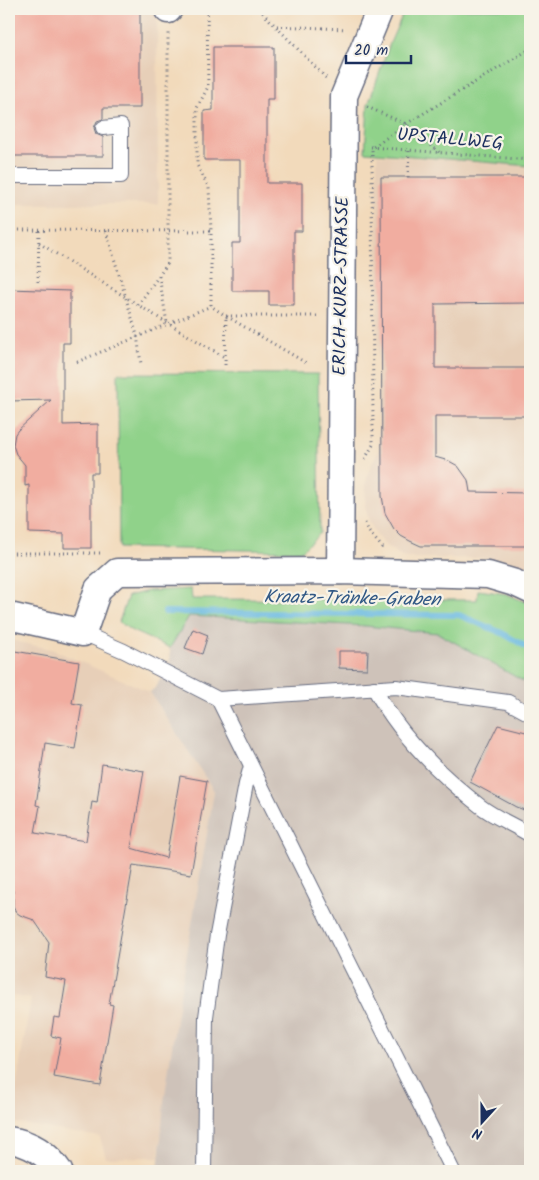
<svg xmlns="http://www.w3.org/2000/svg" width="539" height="1180" viewBox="0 0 539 1180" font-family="Kalam,sans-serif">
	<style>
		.built { fill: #e7cfb8 }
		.industrial { fill: #cec2b9 }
		.green { fill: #90d28a; stroke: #568074 }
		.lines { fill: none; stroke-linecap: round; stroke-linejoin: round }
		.stream { stroke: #64b8e0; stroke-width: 6 }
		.building { fill: #f1ada0 }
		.lane-casing { stroke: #666b7f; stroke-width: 16 }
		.street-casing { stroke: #666b7f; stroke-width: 29 }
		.path { stroke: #666b7f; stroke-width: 3; stroke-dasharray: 1 4; stroke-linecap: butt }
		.lane { stroke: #fff; stroke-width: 14 }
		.street { stroke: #fff; stroke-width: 26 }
		.labels { text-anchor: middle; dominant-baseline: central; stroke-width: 4.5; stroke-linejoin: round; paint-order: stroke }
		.street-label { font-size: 18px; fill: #1b2f5e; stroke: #f7f3e8 }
		.water-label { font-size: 19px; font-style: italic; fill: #315885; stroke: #f7f3e8 }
	</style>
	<rect width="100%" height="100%" fill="#f7f3e8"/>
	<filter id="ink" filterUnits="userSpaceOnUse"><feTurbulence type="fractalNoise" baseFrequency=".02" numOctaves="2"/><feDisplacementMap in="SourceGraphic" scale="10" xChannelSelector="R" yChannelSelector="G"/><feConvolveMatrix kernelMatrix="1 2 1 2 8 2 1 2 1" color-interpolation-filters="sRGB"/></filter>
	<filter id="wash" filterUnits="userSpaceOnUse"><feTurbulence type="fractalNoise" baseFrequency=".0096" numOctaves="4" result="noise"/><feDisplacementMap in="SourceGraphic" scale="20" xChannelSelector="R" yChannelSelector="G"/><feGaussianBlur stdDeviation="1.12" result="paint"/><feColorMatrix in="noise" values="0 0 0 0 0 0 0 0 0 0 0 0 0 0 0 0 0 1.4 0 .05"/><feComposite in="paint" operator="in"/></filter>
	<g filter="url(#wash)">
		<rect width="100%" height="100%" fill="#f2dabb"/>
		<g class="built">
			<polygon points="9,9 157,9 158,204 9,204"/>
			<polygon points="377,155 530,166 530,570 518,565 479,558 405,558 386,546 377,536 369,521 365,506 366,482 370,467 378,452"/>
			<polygon points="9,640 51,649 150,692 214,791 176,1019 158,1157 106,1158 100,1137 10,1122 31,999 9,995"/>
		</g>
		<polygon class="industrial" points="188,616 366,626 438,633 530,685 530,1171 158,1171 164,1102 176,1019 214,791 150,692 156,687 170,661 170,648"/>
		<g class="green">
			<polygon points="405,9 530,9 530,166 365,152 368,105 390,43"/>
			<polygon points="118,373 318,374 320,533 302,551 119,548"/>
			<polygon points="191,589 192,599 477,600 478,590 507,594 530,604 530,685 438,633 366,626 189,616 170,648 132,631 119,622 128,596 149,591"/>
		</g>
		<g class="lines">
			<polyline class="stream" points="165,612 459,615 502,633 530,649"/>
		</g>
		<g id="blocks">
			<g class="building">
				<polygon points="9,9 140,9 140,108 103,108 103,119 97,121 94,128 96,134 103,137 103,156 9,156"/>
				<polygon points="213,47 274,47 274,99 267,99 267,183 302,183 302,231 294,231 294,305 269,305 269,291 232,291 232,243 240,243 240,160 204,160 204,111 213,110"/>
				<polygon points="381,177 530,177 530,303 435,304 435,368 530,368 530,416 435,416 435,457 449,461 458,466 468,480 470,492 530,493 530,546 421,546 410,541 401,536 394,529 385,513 382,496"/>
				<polygon points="9,289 70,291 70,343 63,343 63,425 98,424 98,473 91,473 91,548 64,548 64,534 29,533 29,485 25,486 25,465 16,454 13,445 15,434 18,430 51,400 9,401"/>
				<polygon points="193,629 208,635 202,654 185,648"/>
				<polygon points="9,650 79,662 72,703 82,705 75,748 45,743 36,805 40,806 35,833 86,841 92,802 97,803 102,764 144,771 131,848 166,858 180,776 207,781 191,874 133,865 109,1004 113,1005 100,1085 54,1077 61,1038 51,1036 54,1017 60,1018 66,981 45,977 49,942 34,920 20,915 16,912 13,906 13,891 9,885"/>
				<polygon points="339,651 368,651 367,669 339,668"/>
				<polygon points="498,725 530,733 530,812 516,807 470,782"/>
			</g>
		</g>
	</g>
	<g filter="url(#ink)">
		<use href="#blocks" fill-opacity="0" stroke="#666b7f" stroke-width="1"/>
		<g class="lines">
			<g class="lane-casing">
				<g id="lane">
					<polyline points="9,176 121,176 121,126 103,128"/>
					<polyline points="83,633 124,651 218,699 453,1171"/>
					<path d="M374,688C399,734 439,774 480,806C494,817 514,825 530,835"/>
					<polyline points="218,699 396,687 508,702 530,714"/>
					<polyline points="204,1171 206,1017 217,935 246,784 251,766"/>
				</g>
			</g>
			<g class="street-casing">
				<g id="street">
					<polyline points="168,10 169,9"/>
					<polyline points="340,571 344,96 380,9"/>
					<polyline points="9,616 83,633 98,589 117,572 340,571 488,575 515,583 530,590"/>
					<path d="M9,1140C30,1143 47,1153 59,1171"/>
				</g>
			</g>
			<g class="path">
				<polyline points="207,9 208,87 197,108 197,165 209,188 211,231"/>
				<polyline points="259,9 326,78"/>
				<polyline points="277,26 346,29"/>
				<polyline points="367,107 406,124 440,153"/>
				<polyline points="371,147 530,160"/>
				<polyline points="408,177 409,150"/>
				<polyline points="9,230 211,231 211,306 226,316 318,316"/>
				<polyline points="106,231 137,335 141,364"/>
				<polyline points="39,243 167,323 226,358"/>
				<polyline points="159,276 167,323"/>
				<polyline points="38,282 39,230"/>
				<polyline points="138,305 168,263 168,33"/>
				<polyline points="77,362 211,306"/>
				<polyline points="225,365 226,316 308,364"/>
				<polyline points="365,459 373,445 372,148 406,124 530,49"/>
				<polyline points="365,523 369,532 383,548"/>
				<polyline points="9,553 102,553"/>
				<polyline points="9,912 14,909"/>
			</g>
			<use href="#lane" class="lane"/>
			<use href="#street" class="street"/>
		</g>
	</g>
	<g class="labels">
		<g class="street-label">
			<text transform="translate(450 140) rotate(5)">UPSTALLWEG</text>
			<text transform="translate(342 286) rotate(-89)">ERICH-KURZ-STRASSE</text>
		</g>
		<g class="water-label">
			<text transform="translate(352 599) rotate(1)">Kraatz-Tränke-Graben</text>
		</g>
	</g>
	<rect width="539" height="1180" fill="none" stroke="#f7f3e8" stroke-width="30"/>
	<g transform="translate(482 1122) rotate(201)" stroke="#f7f3e8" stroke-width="4" paint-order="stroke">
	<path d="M0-4L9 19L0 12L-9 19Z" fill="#1b2f5e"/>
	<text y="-8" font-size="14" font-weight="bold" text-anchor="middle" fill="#1b2f5e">N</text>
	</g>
	<path d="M346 55v8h65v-8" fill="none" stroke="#1b2f5e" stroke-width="2.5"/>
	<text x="354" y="55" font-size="15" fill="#1b2f5e" stroke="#f7f3e8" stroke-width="4" paint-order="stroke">20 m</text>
</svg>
